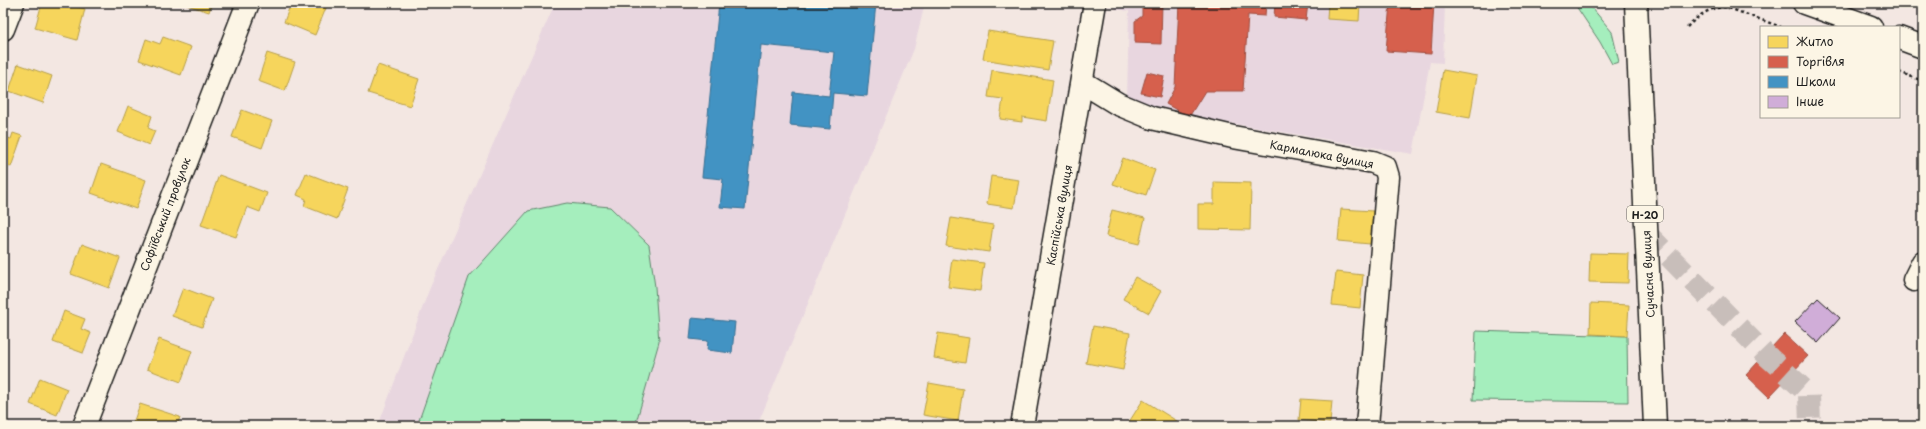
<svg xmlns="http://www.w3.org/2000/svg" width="1926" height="429" viewBox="0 0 1926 429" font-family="'Playpen Sans',sans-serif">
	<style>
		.built { fill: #e8d6df }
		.green { fill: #a5eebd; stroke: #60856c }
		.homes { fill: #f6d55c; stroke: #b59e49 }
		.shops { fill: #d6604d; stroke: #9e4c3e }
		.schools { fill: #4393c3; stroke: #376f91 }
		.building { fill: #d0add8; stroke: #1c1c1c }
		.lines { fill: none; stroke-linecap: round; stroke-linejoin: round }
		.minor-tunnel { stroke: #c8beba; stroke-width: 22; stroke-dasharray: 22 11; stroke-linecap: butt }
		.minor-casing { stroke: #1c1c1c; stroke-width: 25 }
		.major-casing { stroke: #1c1c1c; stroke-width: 25 }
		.path { stroke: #1c1c1c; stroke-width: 2.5; stroke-dasharray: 3 3; stroke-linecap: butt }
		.minor { stroke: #fcf5e5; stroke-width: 22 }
		.major { stroke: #fcf5e5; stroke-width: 22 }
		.labels { text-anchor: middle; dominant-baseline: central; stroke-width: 4; stroke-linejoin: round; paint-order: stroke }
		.shield { fill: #fcf5e5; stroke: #5f5d58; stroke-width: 1 }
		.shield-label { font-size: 10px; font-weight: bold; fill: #1c1c1c }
		.street-label { font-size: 11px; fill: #1c1c1c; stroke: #fcf5e5 }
	</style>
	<rect width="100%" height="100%" fill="#f3e7e2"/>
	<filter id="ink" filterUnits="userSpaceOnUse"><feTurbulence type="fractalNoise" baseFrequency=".025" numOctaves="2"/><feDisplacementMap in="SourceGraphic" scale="8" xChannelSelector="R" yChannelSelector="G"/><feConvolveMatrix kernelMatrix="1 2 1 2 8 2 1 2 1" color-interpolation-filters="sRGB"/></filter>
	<g filter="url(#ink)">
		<g class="built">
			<polygon points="555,3 925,3 914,49 757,426 378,426 429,290"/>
			<polygon points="1116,3 1445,3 1443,63 1430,62 1413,154 1146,109 1127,100 1129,11 1115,9"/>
		</g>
		<g class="green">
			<polygon points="1574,3 1588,3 1612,32 1619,62 1612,64 1600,42"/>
			<polygon points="567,203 610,207 649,245 655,287 659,342 635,426 417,426 469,277 528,211"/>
			<polygon points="1476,331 1627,336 1628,402 1473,400"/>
		</g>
		<g class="homes">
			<polygon points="42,3 63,3 85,9 77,40 35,28"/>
			<polygon points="181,3 212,3 209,12"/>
			<polygon points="291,3 297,3 308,7 309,3 314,3 326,8 315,35 284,22"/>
			<polygon points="1328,3 1360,3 1359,21 1327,19"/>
			<polygon points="988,31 1053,41 1048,70 983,59"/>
			<polygon points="163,37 191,47 181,75 139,60 146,39 160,44"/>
			<polygon points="267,53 295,62 285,91 258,81"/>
			<polygon points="18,64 52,76 43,103 9,91"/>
			<polygon points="378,65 419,79 410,106 368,93"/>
			<polygon points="992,70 1053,80 1047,121 1022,117 1022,122 1000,119 1003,99 988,97"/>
			<polygon points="1443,70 1477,76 1470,118 1436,112"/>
			<polygon points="128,106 152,116 148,128 155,131 149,145 118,132"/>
			<polygon points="242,110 272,121 262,148 232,137"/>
			<polygon points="13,133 22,136 11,167 3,164 3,136 11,139"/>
			<polygon points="1123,158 1155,170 1146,195 1113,184"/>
			<polygon points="101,164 146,180 136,209 91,193"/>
			<polygon points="306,173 348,189 337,219 304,206 306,199 297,195"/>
			<polygon points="219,175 267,193 260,212 247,207 236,237 201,225"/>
			<polygon points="991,176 1019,180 1014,208 987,204"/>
			<polygon points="1214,182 1251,183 1250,230 1198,229 1198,204 1214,204"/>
			<polygon points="1341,209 1373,211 1370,244 1338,241"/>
			<polygon points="1112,210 1145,218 1139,244 1106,236"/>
			<polygon points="951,218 993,225 989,252 946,246"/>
			<polygon points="82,244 120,258 109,288 71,274"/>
			<polygon points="1590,253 1629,254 1628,283 1589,282"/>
			<polygon points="952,259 984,263 980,291 948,287"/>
			<polygon points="1336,272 1363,275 1360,308 1332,305"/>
			<polygon points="1135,277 1161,291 1149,313 1123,299"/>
			<polygon points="183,288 212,299 202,327 172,316"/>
			<polygon points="1591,303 1629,305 1627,336 1590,334"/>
			<polygon points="64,311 85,319 81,329 91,333 83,353 53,342"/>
			<polygon points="1093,326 1130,333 1123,370 1086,363"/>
			<polygon points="938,333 969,338 965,363 934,358"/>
			<polygon points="159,339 192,351 181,382 147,369"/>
			<polygon points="40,378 67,389 57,415 30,404"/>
			<polygon points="929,383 963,389 958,421 923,415"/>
			<polygon points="1301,399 1332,401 1330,423 1299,420"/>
			<polygon points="1143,400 1180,423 1179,426 1135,426 1129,422"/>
			<polygon points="140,404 180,417 177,426 132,426"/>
		</g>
		<g class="shops">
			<polygon points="1142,3 1162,3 1161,44 1135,43 1135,21 1142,16"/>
			<polygon points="1179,3 1266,3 1265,16 1248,15 1243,91 1205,91 1189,117 1166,104 1175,87"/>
			<polygon points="1275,3 1308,3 1306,20 1274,17"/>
			<polygon points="1390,3 1434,3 1431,54 1386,51"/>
			<polygon points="1147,72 1164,76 1160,97 1141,93"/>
			<polygon points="1784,334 1808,356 1769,397 1746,375"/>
		</g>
		<g class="schools">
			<polygon points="719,3 876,3 867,96 833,93 830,129 790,125 793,92 829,96 834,52 761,45 745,209 720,207 723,179 702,177"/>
			<polygon points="692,318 735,322 732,353 707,350 708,341 690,339"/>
		</g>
		<polygon class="building" points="1818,298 1840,318 1818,343 1795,322"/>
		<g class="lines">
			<polyline class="minor-tunnel" points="1646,233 1765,354 1809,394 1810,426"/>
			<g class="minor-casing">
				<g id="minor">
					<polyline points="3,29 13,3"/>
					<polyline points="1082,82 1118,104 1152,118 1233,137 1373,162 1385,167 1388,177 1367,426"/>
					<polyline points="1914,280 1923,262"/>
					<polyline points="84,426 248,3"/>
					<polyline points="1022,426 1095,3"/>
				</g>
			</g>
			<g class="major-casing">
				<g id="major">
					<polyline points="1636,3 1655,426"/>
					<polyline points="1804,3 1871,27"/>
					<polyline points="1899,38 1923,47"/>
				</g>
			</g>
			<g class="path">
				<path d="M1687,27C1698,16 1709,7 1726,7L1781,27"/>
				<polyline points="1899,72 1923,81"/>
			</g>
			<use href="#minor" class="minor"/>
			<use href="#major" class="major"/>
		</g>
	</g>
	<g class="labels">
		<rect class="shield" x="1627" y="206" width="36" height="16" rx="3"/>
		<g class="shield-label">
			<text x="1645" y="214">Н-20</text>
		</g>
		<g class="street-label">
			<text transform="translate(1322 154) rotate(11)">Кармалюка вулиця</text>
			<text transform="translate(165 214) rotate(-69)">Софіївський провулок</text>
			<text transform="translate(1059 215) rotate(-80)">Каспійська вулиця</text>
			<text transform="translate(1648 274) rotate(-93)">Сучасна вулиця</text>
		</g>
	</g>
	<rect width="1926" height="429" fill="none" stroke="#fcf5e5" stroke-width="16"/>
	<rect x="8" y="8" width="1910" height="413" fill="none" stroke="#1c1c1c" stroke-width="1.5" filter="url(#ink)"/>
	<rect x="1760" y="26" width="140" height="92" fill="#fcf5e5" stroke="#a29e95"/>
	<rect x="1768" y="36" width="20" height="12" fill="#f6d55c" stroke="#a29e95"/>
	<text x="1796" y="46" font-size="12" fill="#1c1c1c">Житло</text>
	<rect x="1768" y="56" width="20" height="12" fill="#d6604d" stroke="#a29e95"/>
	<text x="1796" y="66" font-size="12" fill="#1c1c1c">Торгівля</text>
	<rect x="1768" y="76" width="20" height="12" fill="#4393c3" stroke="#a29e95"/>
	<text x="1796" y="86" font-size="12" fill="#1c1c1c">Школи</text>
	<rect x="1768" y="96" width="20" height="12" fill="#d0add8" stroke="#a29e95"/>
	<text x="1796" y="106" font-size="12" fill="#1c1c1c">Інше</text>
</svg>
